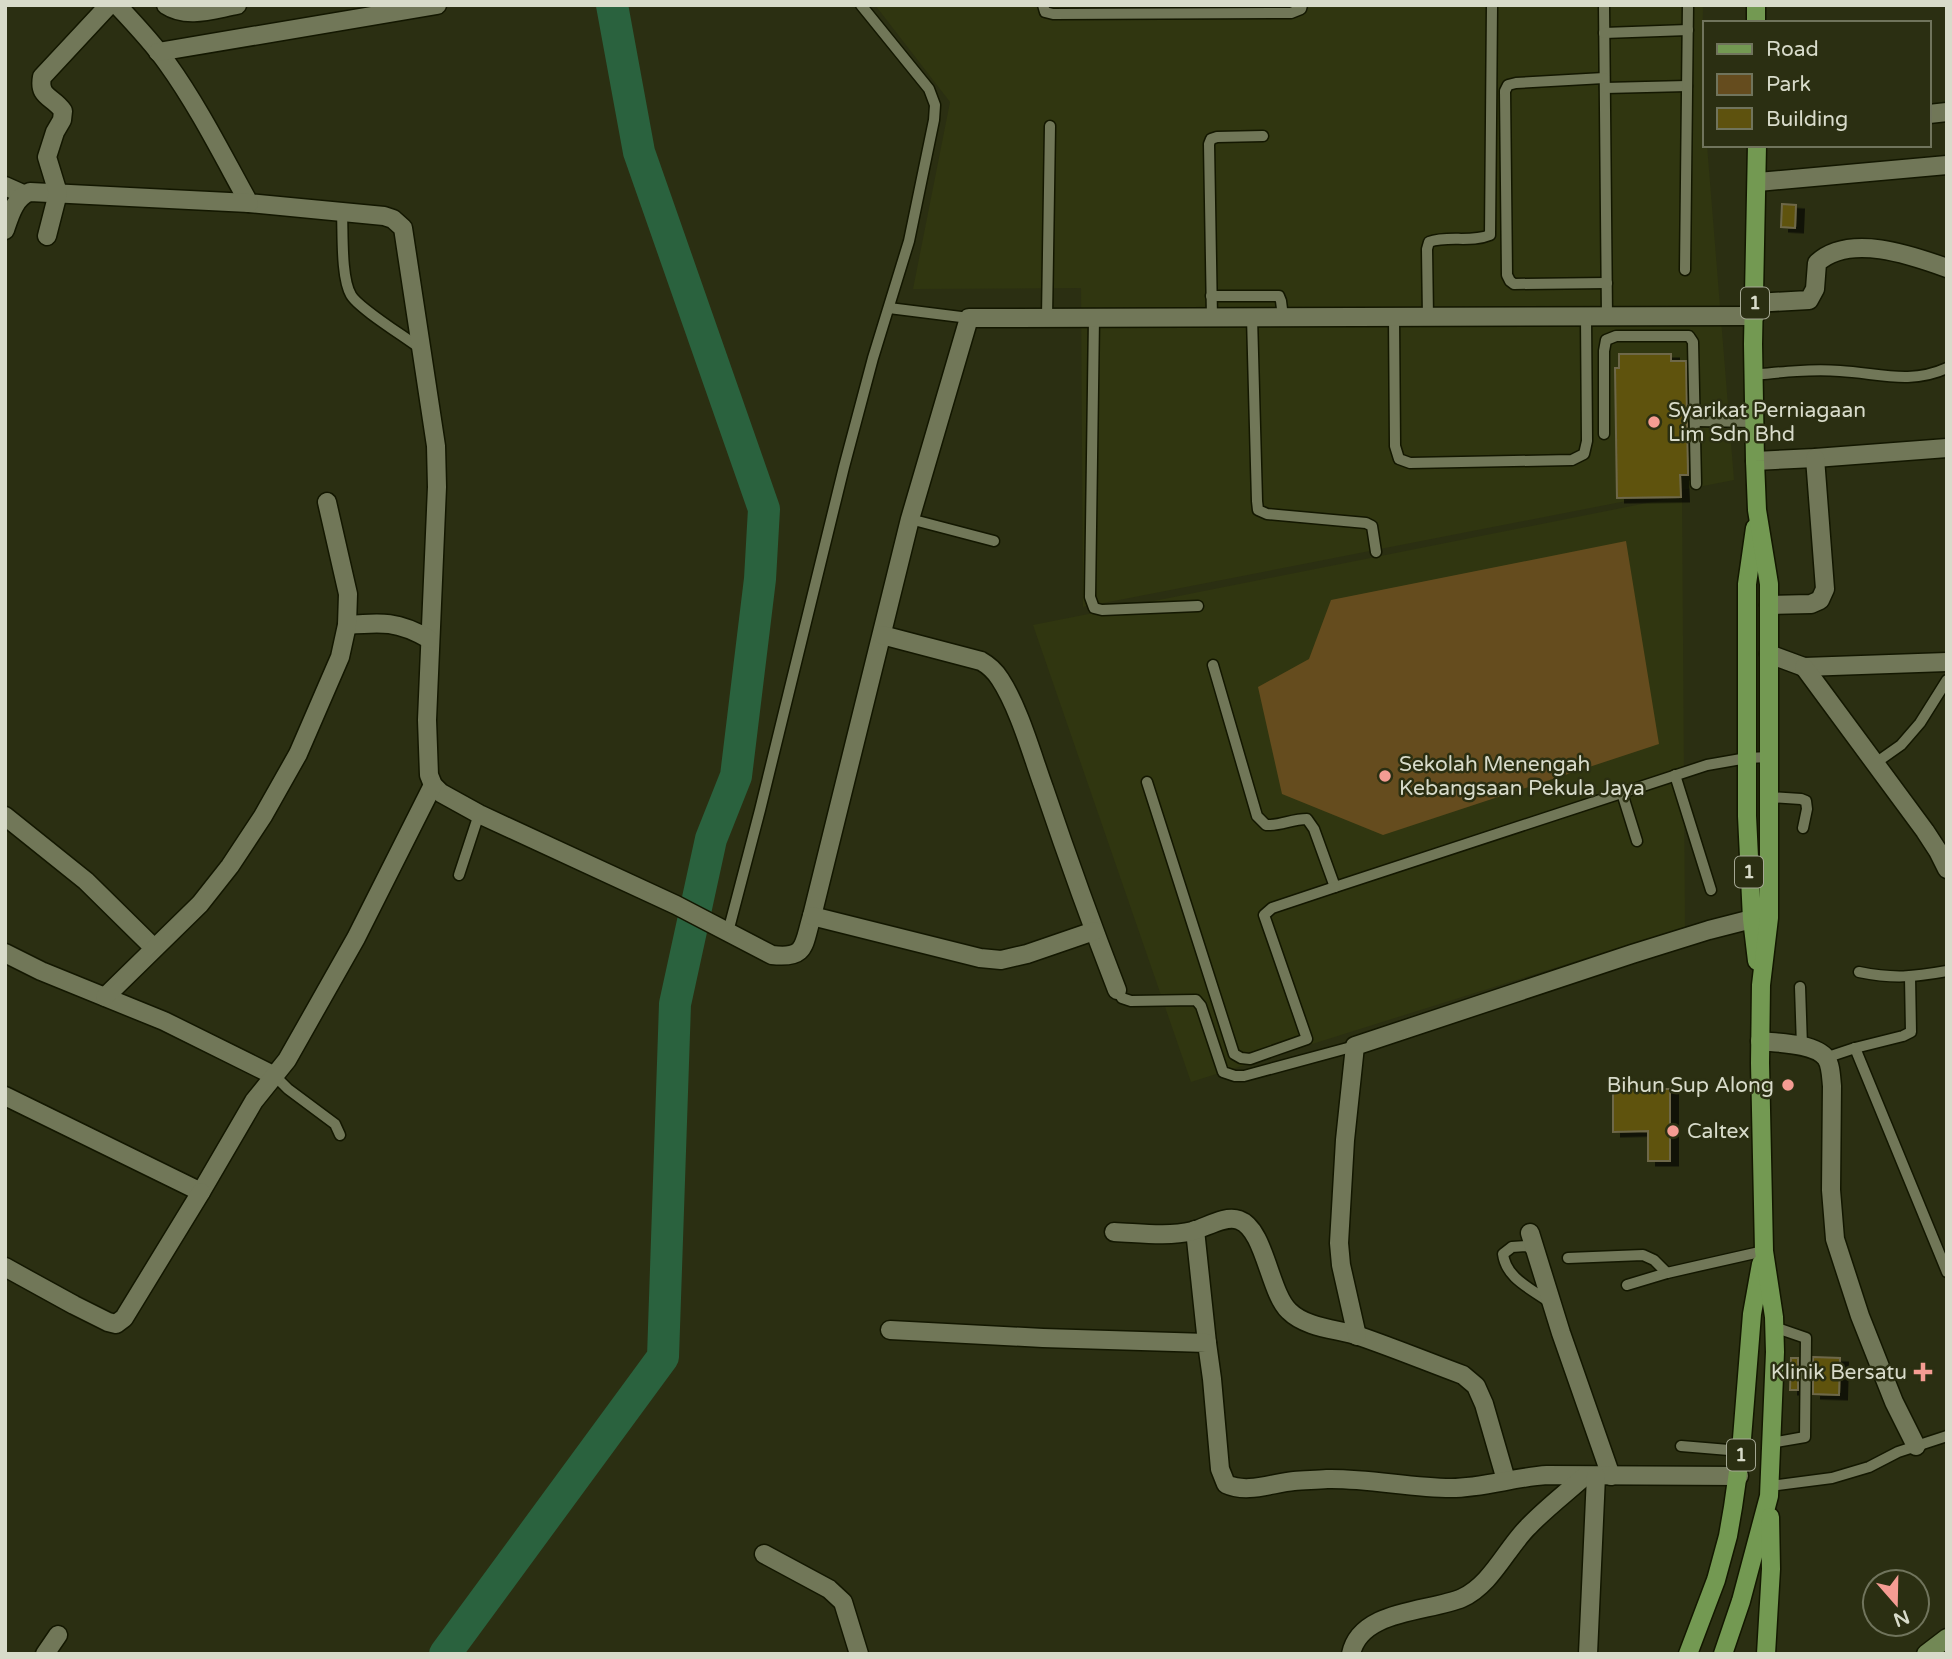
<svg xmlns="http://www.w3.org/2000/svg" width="1952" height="1659" viewBox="0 0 1952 1659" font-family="'Varela Round',sans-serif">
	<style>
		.built { fill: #303610 }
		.green { fill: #654c1e }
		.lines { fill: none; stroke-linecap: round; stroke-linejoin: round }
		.river { stroke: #2a623e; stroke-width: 32 }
		.building { fill: #5e520e; stroke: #6e6848; stroke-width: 2; filter: url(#shadow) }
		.lane-casing { stroke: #131700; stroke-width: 13 }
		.street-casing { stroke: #131700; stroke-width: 21 }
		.secondary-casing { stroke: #131700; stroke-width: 21 }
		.primary-casing { stroke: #131700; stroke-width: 21 }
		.lane { stroke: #717758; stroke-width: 10 }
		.street { stroke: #717758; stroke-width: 18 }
		.secondary { stroke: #728855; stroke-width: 18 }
		.primary { stroke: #739952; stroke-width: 18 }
		.poi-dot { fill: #f59c93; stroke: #2b2f12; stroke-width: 2.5 }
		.labels { text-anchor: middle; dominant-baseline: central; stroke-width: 5; stroke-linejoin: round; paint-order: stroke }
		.shield { fill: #2b2f12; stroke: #a4a793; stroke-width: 2 }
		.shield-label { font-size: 19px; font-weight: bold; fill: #d8dbca }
		.poi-label { font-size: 21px; fill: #d8dbca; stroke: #2b2f12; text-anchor: start }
	</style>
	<defs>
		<filter id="shadow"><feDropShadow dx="8" dy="4.5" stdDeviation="0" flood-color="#0009"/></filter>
	</defs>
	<rect width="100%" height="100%" fill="#2b2f12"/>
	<g class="built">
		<polygon points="875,5 1703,5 1702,82 1705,145 1707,145 1734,480 1083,607 1081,288 913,289 950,102"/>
		<polygon points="1682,496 1685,927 1191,1082 1033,625"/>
	</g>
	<polygon class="green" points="1626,541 1659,744 1383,835 1282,794 1258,687 1309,659 1331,600"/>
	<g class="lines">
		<polyline class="river" points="445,1654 663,1357 675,1004 711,839 736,776 760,579 764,509 639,152 612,5"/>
	</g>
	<g class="building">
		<polygon points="1782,204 1796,205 1795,228 1781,227"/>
		<polygon points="1619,354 1671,354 1671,361 1686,361 1688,475 1680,475 1681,497 1617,498 1615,368 1619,368"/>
		<polygon points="1613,1089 1670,1089 1670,1161 1648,1161 1648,1131 1613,1132"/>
		<polygon points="1813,1357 1840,1358 1839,1395 1813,1394"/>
		<polygon points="1791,1358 1798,1358 1798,1390 1790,1390"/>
	</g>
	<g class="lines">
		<g class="lane-casing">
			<g id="lane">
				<polyline points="1043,5 1045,12 1053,14 1291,13 1301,9 1302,5"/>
				<polyline points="1604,5 1607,317"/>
				<polyline points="1604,33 1688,30"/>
				<polyline points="1604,78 1516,83 1508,85 1505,91 1507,275 1510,281 1514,284 1607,283"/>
				<polyline points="1605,88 1687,86"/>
				<path d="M342,213C343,234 341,278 351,295C358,308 407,338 421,349"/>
				<polyline points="1685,270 1688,5"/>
				<polyline points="1211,296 1279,296 1281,301 1283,317"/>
				<polyline points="889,308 969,318"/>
				<polyline points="1252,317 1257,501 1258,510 1267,514 1366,523 1372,526 1376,552"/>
				<polyline points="1394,317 1395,446 1399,459 1410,463 1572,460 1584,454 1587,441 1586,317"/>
				<path d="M1428,317L1427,249L1429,242C1448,235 1471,243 1490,235L1492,5"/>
				<polyline points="1047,318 1050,126"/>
				<polyline points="1094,318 1090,597 1094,608 1102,610 1198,606"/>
				<polyline points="1212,318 1209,144 1211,139 1217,137 1263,136"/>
				<path d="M1753,375C1782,372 1811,369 1840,371C1878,373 1910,385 1947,368"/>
				<polyline points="1695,421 1754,422"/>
				<polyline points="1604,434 1604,351 1606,340 1616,336 1689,336 1693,342 1696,484"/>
				<polyline points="910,519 994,541"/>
				<path d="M1213,665L1257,816L1266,825C1281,826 1291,819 1307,819L1314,829L1335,887L1707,765L1747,758L1769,757"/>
				<polyline points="1874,764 1901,745 1920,723 1947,680"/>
				<polyline points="1675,775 1711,890"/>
				<polyline points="1147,782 1234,1054 1241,1058 1250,1059 1307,1039 1264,915 1272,908 1335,887"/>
				<polyline points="1622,793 1637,841"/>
				<polyline points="1769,797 1801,799 1806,801 1807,809 1803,828"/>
				<polyline points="459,875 479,814"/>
				<polyline points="728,932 760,810 844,467 873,358 909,241 934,120 935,105 929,89 861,5"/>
				<path d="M1859,972C1894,979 1913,977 1947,971"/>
				<polyline points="1800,987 1802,1046"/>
				<polyline points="1117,990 1122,998 1131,1001 1196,1000 1201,1006 1223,1072 1235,1076 1244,1076 1355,1046"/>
				<polyline points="1855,1048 1947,1272"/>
				<polyline points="1825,1058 1855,1048 1903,1036 1911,1032 1910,977"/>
				<polyline points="275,1076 288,1089 335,1124 340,1135"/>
				<path d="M1534,1252L1527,1246L1512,1247L1503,1254C1506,1278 1530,1288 1548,1301"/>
				<polyline points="1568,1258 1643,1255 1654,1260 1667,1273"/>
				<polyline points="1627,1285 1667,1273 1764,1251"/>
				<polyline points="1771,1443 1805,1437 1806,1338 1774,1327"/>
				<polyline points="1681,1446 1741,1451"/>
				<polyline points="1770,1486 1832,1478 1869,1467 1898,1452 1947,1436"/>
			</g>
		</g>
		<g class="street-casing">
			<g id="street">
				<path d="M117,5C134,23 152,42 167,63C198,106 223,156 249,203L384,216L393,219L403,228L436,446L437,487L427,720L429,775L433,785L441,793L479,814L676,905L772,955C807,959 803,945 812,916L910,519L969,318L1755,316"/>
				<path d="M166,5C187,19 214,9 237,5"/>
				<polyline points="158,52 437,5"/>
				<polyline points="1929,114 1947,112"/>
				<polyline points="1758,182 1947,165"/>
				<polyline points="5,186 23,194"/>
				<path d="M5,230C10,215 15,197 30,192L249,203"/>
				<path d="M47,236L58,193L47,157L55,132L62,120L63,111C53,96 38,98 42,77L109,5"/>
				<path d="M1755,303L1809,300L1815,289L1817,263C1849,233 1911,255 1947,268"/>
				<polyline points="1755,461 1815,458 1947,448"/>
				<polyline points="1769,605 1811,604 1820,600 1825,589 1815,458"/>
				<path d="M347,625C382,622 398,621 429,639"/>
				<path d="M882,635L981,661C990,666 995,671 1000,679C1019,708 1032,755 1044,788C1067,856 1091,923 1117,990"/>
				<polyline points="1769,654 1804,667 1947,662"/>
				<polyline points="1804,667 1925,831 1938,851 1947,869"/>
				<polyline points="5,816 86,881 154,948"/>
				<polyline points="812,916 980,958 1001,960 1027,954 1094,931"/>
				<polyline points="5,953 41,971 164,1021 275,1076"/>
				<polyline points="105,997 200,904 230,866 263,816 298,754 340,657 347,625 348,594 327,502"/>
				<path d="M1760,1041C1777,1043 1815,1043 1826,1058C1831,1065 1831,1077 1832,1086L1831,1190L1835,1239L1860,1316L1894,1402L1916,1446"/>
				<polyline points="5,1096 201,1192 254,1101 287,1060 356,938 433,785"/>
				<polyline points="1195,1230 1207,1343"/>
				<path d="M1114,1232C1140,1233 1167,1237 1193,1231C1207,1227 1225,1215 1239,1220C1265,1229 1269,1292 1289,1311C1306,1328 1337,1329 1359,1336C1394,1348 1428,1362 1463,1375L1476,1386L1484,1404L1506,1480"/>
				<polyline points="1530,1233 1561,1333 1611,1476"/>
				<polyline points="5,1267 74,1305 108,1322 116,1324 124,1318 201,1192"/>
				<path d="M890,1330L1043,1338L1207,1343L1212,1379L1220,1469L1226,1484C1247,1494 1272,1483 1294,1481C1305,1480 1316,1480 1327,1479C1368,1478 1410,1488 1451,1488C1483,1488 1515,1477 1547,1475L1739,1476"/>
				<polyline points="1357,1336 1341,1265 1339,1243 1345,1140 1355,1046 1632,954 1709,930 1752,919"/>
				<polyline points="764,1554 829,1589 843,1602 859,1654"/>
				<polyline points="45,1654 58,1635"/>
				<path d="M1351,1654C1360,1609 1430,1612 1462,1598C1491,1585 1506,1549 1528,1527C1545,1509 1566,1493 1585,1476"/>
				<polyline points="1588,1654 1596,1476"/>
			</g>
		</g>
		<g class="secondary-casing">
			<polyline id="secondary" points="1926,1654 1947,1638"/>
		</g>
		<g class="primary-casing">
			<g id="primary">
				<polyline points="1756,5 1756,23"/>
				<polyline points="1755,528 1747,584 1747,816 1752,919 1757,961"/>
				<polyline points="1688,1654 1716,1580 1728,1536 1733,1507 1741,1451 1752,1314 1761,1264"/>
				<polyline points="1723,1654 1741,1601 1769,1496 1775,1352 1774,1317 1764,1251 1760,1063 1761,985 1769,918 1769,584 1757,510 1755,461 1753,344 1757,145"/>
				<polyline points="1766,1654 1771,1569 1770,1517"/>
			</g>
		</g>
		<use href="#lane" class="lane"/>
		<use href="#street" class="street"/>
		<use href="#secondary" class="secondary"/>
		<use href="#primary" class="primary"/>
	</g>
	<g class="poi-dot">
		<circle cx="1654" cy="422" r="7"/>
		<circle cx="1385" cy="776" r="7"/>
		<circle cx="1788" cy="1085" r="7"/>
		<circle cx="1673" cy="1131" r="7"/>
		<path d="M1919.5 1361.5h7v7h7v7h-7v7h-7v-7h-7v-7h7z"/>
	</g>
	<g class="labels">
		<g class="shield">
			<rect x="1741" y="287.5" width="28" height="31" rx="5"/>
			<rect x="1735" y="856.5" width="28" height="31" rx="5"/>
			<rect x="1727" y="1439.5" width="28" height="31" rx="5"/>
		</g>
		<g class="shield-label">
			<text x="1755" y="303">1</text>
			<text x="1749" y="872">1</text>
			<text x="1741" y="1455">1</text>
		</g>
		<g class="poi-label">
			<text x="1668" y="410">Syarikat Perniagaan<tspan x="1668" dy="24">Lim Sdn Bhd</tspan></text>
			<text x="1399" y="764">Sekolah Menengah<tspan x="1399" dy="24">Kebangsaan Pekula Jaya</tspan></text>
			<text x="1774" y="1085" text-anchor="end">Bihun Sup Along</text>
			<text x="1687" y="1131">Caltex</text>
			<text x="1907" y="1372" text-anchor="end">Klinik Bersatu</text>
		</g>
	</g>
	<rect width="1952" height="1659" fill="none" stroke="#d8dbca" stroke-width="14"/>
	<rect x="1703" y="21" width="228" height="126" fill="#2b2f12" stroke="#70745c" stroke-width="2"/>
	<rect x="1717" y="44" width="35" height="10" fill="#739952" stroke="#70745c" stroke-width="2"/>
	<text x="1766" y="56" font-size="21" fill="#d8dbca">Road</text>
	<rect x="1717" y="74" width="35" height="21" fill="#654c1e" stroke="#70745c" stroke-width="2"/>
	<text x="1766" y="91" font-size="21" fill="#d8dbca">Park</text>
	<rect x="1717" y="108" width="35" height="21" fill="#5e520e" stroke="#70745c" stroke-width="2"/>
	<text x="1766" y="126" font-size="21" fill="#d8dbca">Building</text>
	<g transform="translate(1896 1603) rotate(160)"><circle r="33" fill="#2b2f12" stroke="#70745c" stroke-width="2"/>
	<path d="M0-5L12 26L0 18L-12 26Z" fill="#f59c93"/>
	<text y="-10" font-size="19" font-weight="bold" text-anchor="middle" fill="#d8dbca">N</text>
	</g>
</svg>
